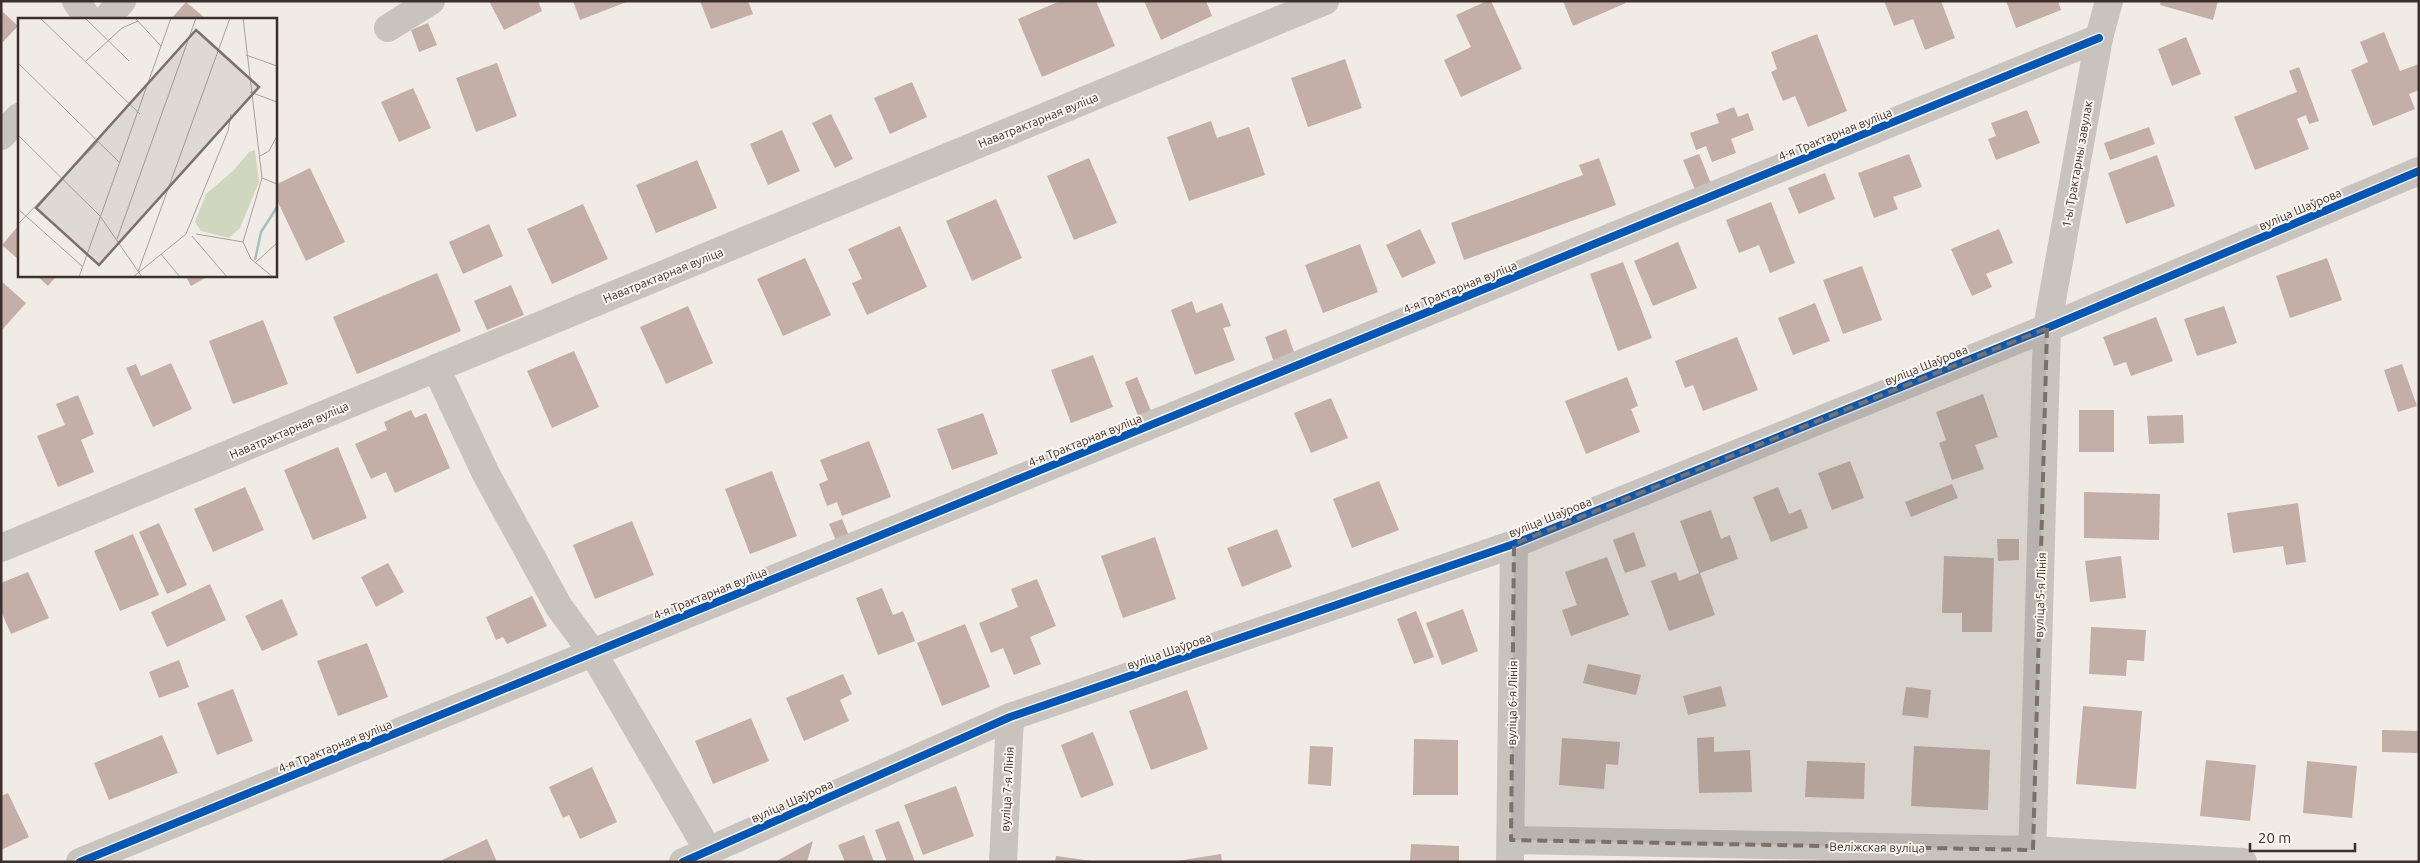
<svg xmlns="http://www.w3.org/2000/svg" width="2420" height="863" viewBox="0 0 2420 863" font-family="Ubuntu,sans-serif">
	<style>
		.building { fill: #c3afa7 }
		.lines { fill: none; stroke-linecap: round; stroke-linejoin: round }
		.minor { stroke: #c9c3be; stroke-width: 28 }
		.cycleway-casing { stroke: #fbf5ee; stroke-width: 11 }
		.cycleway { stroke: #0057b8; stroke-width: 8 }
		.marked { fill: #7a716c; fill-opacity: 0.2; stroke: #7a716c; stroke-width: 4; stroke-dasharray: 10 6; stroke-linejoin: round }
		.labels { text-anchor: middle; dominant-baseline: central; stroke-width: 4; stroke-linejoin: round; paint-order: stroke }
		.street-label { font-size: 12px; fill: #3b302b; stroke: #fbf5ee }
		.inset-river { fill: none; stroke: #a1c2c1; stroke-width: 2.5 }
		.inset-road { fill: none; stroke: #a8a09b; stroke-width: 1 }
		.view { fill: #7a716c; fill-opacity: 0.15; stroke: #7a716c; stroke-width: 2.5 }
		.inset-edge { fill: none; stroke: #3b302b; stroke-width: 2.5 }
	</style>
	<rect width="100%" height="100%" fill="#f0ebe5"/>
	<g class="building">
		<polygon points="489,1 538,1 542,11 504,30"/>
		<polygon points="573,1 629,1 580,20"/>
		<polygon points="700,1 748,1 753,14 711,29"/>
		<polygon points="1060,1 1096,1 1115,46 1042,77 1018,19"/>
		<polygon points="1144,1 1206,1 1212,16 1161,40"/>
		<polygon points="1487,1 1491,1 1522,69 1461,97 1444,60 1471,47 1456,15"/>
		<polygon points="1563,1 1625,1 1626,3 1573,26"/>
		<polygon points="1884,1 1941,1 1955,38 1925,50 1913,19 1894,26"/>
		<polygon points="2006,1 2058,1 2061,10 2016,28"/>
		<polygon points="2161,1 2218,1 2213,20 2160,5"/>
		<polygon points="186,2 206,19 171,19"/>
		<polygon points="1,10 18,26 1,44"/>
		<polygon points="428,23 437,45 419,52 411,30"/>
		<polygon points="2384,32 2400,71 2419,64 2419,90 2409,94 2415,109 2373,126 2351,70 2368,62 2360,42"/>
		<polygon points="1817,34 1847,111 1808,127 1795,96 1783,101 1771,72 1777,69 1771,52"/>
		<polygon points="2186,37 2201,74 2172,86 2158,49"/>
		<polygon points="1345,59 1362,108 1308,127 1291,78"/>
		<polygon points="497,63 517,116 476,132 456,78"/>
		<polygon points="2299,67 2319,121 2309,124 2306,115 2297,119 2309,149 2255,170 2234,117 2297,92 2289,71"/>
		<polygon points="912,82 927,117 890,134 874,98"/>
		<polygon points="413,88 431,128 399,142 381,102"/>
		<polygon points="1734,107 1738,117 1748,113 1754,130 1731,139 1736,153 1712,162 1706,146 1696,150 1690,133 1719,123 1716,114"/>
		<polygon points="2027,110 2040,143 1996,160 1988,139 1996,136 1991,123"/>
		<polygon points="831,114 853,159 835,168 812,123"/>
		<polygon points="1211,121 1217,138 1249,127 1265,175 1189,201 1167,137"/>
		<polygon points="2149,127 2155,144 2110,160 2104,143"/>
		<polygon points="782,130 800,171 768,185 750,144"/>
		<polygon points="1699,154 1712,186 1696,192 1683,160"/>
		<polygon points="1909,154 1922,187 1893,197 1898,209 1874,218 1858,173"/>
		<polygon points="2157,155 2175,206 2126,224 2108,173"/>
		<polygon points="1089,158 1117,223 1074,240 1047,176"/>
		<polygon points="1599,158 1616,205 1464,260 1451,223 1583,175 1579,165"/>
		<polygon points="697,160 717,208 656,233 636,185"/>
		<polygon points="310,168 345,242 306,261 275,196 275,185"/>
		<polygon points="1825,173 1835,199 1799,214 1788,188"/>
		<polygon points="996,199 1022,258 972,281 946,221"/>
		<polygon points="1771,202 1795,263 1770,273 1759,245 1739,253 1726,220"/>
		<polygon points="583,204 608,259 552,284 527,229"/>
		<polygon points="489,224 503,256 463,274 449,242"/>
		<polygon points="19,225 19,260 2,245"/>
		<polygon points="900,226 927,287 867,315 852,283 862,279 848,249"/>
		<polygon points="1420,229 1436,263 1402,278 1386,245"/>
		<polygon points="1999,229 2013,263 1986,274 1992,287 1972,296 1951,249"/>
		<polygon points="1678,242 1697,288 1653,306 1634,261"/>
		<polygon points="1360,244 1378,292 1323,313 1305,265"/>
		<polygon points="805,258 831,315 783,336 757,279"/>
		<polygon points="2327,258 2342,300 2290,318 2276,276"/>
		<polygon points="1623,262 1652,338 1618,351 1590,274"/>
		<polygon points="1862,266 1882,320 1843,334 1823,280"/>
		<polygon points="437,273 461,331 357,374 333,317"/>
		<polygon points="36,275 57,275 48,286"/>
		<polygon points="185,275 210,275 191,286"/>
		<polygon points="1,281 26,303 1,331"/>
		<polygon points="511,285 524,315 487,330 474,301"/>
		<polygon points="1192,301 1196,313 1222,303 1231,326 1223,328 1235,360 1195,375 1171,310"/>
		<polygon points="1815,303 1830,341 1793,355 1778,318"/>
		<polygon points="688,306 713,363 666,384 640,327"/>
		<polygon points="2224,306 2237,343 2197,356 2184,319"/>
		<polygon points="2156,317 2173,361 2131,376 2126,362 2114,366 2103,337"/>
		<polygon points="263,320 288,384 233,404 209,341"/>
		<polygon points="1286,329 1296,358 1275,365 1265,337"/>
		<polygon points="1737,337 1758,390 1703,411 1693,385 1685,388 1675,361"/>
		<polygon points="574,351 599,407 552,428 527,371"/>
		<polygon points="1093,355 1113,407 1071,423 1051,370"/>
		<polygon points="171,363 192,409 153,427 126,368 136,364 141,376"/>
		<polygon points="2402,364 2417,406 2398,412 2384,370"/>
		<polygon points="1137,377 1153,416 1140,421 1125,382"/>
		<polygon points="1627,377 1638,406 1631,409 1640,432 1586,454 1565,401"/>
		<polygon points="1983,394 1998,437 1975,445 1984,469 1952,480 1939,443 1946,440 1936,412"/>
		<polygon points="78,395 94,434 81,440 94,472 58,487 37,436 65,425 56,404"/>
		<polygon points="1331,398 1348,438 1311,453 1294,413"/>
		<polygon points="411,410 415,418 426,413 450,468 395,493 386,472 371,479 355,444 387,430 384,422"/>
		<rect x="2079" y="410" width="35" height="42"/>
		<polygon points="983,413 998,454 952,470 937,429"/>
		<polygon points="2183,415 2184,443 2149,444 2147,416"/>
		<polygon points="869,441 891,497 842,516 837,502 827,506 819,484 828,480 820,460"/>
		<polygon points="338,447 367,518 313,540 284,470"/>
		<polygon points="1850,461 1864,498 1832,510 1818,473"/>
		<polygon points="772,471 797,536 750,554 725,489"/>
		<polygon points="1379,481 1399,530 1352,548 1333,499"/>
		<polygon points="1952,484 1958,498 1911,517 1905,502"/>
		<polygon points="245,487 264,530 213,552 194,509"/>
		<polygon points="1778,487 1789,514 1801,509 1808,528 1771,542 1753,497"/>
		<polygon points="2084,492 2160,494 2159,540 2084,538"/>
		<polygon points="2298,503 2306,562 2286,565 2283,546 2233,553 2227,513"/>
		<polygon points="1711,510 1721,539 1730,535 1738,559 1700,573 1715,615 1669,631 1651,581 1676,572 1679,581 1699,573 1680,521"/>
		<polygon points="842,519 850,538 837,543 829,524"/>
		<polygon points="632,521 654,575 595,599 573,545"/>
		<polygon points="159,523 187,585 167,594 139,532"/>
		<polygon points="1277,529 1292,567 1242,587 1227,548"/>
		<polygon points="1634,532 1646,566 1625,573 1613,540"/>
		<polygon points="133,534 159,595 120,611 94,551"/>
		<polygon points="1155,537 1176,599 1123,618 1101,556"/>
		<polygon points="1997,539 2019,539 2019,560 1998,561"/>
		<polygon points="1944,556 1994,558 1992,632 1962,632 1962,613 1942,613"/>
		<polygon points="2121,556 2126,598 2090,602 2085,561"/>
		<polygon points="1607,557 1629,615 1571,636 1562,610 1577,605 1565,572"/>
		<polygon points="388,563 404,592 376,607 361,577"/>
		<polygon points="28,572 49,618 11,634 1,611 1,583"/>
		<polygon points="1037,579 1056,626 1030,637 1041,664 1014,675 1003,648 991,653 979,623 1018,607 1011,589"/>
		<polygon points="210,584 226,620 167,647 151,612"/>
		<polygon points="882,588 893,615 903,611 915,641 878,655 856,598"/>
		<polygon points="532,596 547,626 507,644 503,637 496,640 486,617"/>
		<polygon points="282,599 298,635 262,651 245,616"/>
		<polygon points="1463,609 1478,651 1442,665 1426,623"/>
		<polygon points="1416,611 1434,657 1414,664 1397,619"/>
		<polygon points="965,624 990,687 942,706 917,643"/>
		<polygon points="2091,627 2146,630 2144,661 2127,660 2126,676 2089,674"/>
		<polygon points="367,643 388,697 338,716 317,661"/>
		<polygon points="179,660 189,687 159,698 149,672"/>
		<polygon points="1588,664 1641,675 1636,695 1583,683"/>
		<polygon points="843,674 852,694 840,700 849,721 804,741 786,698"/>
		<polygon points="1721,686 1726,706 1688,715 1683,696"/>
		<polygon points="1906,687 1931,690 1928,718 1902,715"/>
		<polygon points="233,689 253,741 217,755 197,703"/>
		<polygon points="1187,690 1208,749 1151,770 1129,711"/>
		<polygon points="2083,706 2142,711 2136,789 2076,784"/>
		<polygon points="751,718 769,761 713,784 695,741"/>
		<polygon points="2382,730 2419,731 2419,753 2382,752"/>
		<polygon points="1093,732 1114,785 1081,798 1061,745"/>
		<polygon points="162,735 178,773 109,800 94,763"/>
		<polygon points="1714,737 1714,752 1750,750 1752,792 1699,793 1697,738"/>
		<polygon points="1562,738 1620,742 1618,765 1606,764 1604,789 1559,785"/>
		<polygon points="1414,739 1458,740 1458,795 1413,795"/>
		<polygon points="1310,746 1333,747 1331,786 1308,784"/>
		<polygon points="1914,746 1990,750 1988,810 1911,806"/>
		<polygon points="2206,760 2256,765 2250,821 2200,816"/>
		<polygon points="1807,761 1865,763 1864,799 1805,797"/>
		<polygon points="2307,761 2357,766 2352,818 2303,813"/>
		<polygon points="592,767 617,822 580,839 569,815 563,818 549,787"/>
		<polygon points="956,786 974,836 923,855 904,805"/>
		<polygon points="8,793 29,837 1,850 1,796"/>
		<polygon points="899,821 915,862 887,862 875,830"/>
		<polygon points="864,835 874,862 845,862 838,845"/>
		<polygon points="487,839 497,862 443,862 442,860"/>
		<polygon points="813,841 807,862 775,862"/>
		<polygon points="1411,844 1459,846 1459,862 1410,862"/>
		<polygon points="1221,854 1222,862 1177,862 1177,861"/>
		<polygon points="1056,856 1092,861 1092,862 1055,862"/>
	</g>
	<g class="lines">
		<g class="minor">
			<polyline points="76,1 88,19"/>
			<polyline points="106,19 122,1"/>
			<polyline points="388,28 431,1"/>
			<polyline points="1,136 19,117"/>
			<polyline points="436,368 486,474 559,607 593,653 708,850"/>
			<polyline points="1,548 1325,1"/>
			<polyline points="1511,840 2033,850 2243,862"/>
			<polyline points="80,862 2099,38"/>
			<polyline points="683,862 1010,717 1514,544 2047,328 2419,171"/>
			<polyline points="1003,862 1010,717"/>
			<polyline points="1510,862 1514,544"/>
			<polyline points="2032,862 2047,328 2099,38 2109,1"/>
		</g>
		<g class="cycleway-casing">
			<g id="cycleway">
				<polyline points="80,862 2099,38"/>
				<polyline points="683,862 1010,717 1514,544 2047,328 2419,171"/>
			</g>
		</g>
		<use href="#cycleway" class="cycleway"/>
	</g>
	<path class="marked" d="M2047,328L2033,850L1511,840L1514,544Z"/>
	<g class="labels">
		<g class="street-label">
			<text transform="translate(1038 120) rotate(-22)">Наватрактарная вуліца</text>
			<text transform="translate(1835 134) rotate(-22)">4-я Трактарная вуліца</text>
			<text transform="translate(2077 164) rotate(-80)">1-ы Трактарны завулак</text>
			<text transform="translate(2300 209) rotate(-23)">вуліца Шаўрова</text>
			<text transform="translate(663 275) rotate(-22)">Наватрактарная вуліца</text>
			<text transform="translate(1460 287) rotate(-22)">4-я Трактарная вуліца</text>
			<text transform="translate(1926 365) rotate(-22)">вуліца Шаўрова</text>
			<text transform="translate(289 430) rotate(-23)">Наватрактарная вуліца</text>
			<text transform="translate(1085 440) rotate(-22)">4-я Трактарная вуліца</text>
			<text transform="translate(1550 517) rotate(-22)">вуліца Шаўрова</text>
			<text transform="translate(710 593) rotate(-22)">4-я Трактарная вуліца</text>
			<text transform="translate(2040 595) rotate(-88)">вуліца 5-я Лінія</text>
			<text transform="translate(1169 651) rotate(-19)">вуліца Шаўрова</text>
			<text transform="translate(1512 703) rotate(-89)">вуліца 6-я Лінія</text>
			<text transform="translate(335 746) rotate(-22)">4-я Трактарная вуліца</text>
			<text transform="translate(1007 789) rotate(-87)">вуліца 7-я Лінія</text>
			<text transform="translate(792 801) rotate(-24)">вуліца Шаўрова</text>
			<text transform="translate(1877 847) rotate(1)">Веліжская вуліца</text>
		</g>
	</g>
	<g transform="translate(18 18)">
		<rect width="259" height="259" fill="#f0ebe5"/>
		<path d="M237,132L241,164L222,210L211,220L183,213L177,204L188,176L216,152L231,134Z" fill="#d1d6bf"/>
		<path class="inset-river" d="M237,242L243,214L259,189"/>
		<path class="inset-road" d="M22,0L122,96M67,0L111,43M117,0L143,28M225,0L244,160L225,224L233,241L255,259M228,37L259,48M68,43L104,10L120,3M0,45L101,144M232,74L259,84M0,117L82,198L124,259M242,138L251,133L259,118M244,160L259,166M0,191L64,248M0,206L80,124M178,216L225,224M174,218L209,259M99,221L178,0M143,236L162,259M237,245L259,225M120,254L212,0M61,259L153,0M115,259L168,216L210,113L213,96"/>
		<path class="view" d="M178,12L241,69L81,247L18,190Z"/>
		<rect width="259" height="259" class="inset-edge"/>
	</g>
	<rect width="2420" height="863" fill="none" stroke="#3b302b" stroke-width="5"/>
	<path d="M2250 843v8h105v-8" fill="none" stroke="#3b302b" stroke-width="2.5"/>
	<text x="2258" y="843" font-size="15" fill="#3b302b" stroke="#fbf5ee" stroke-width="4" paint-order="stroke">20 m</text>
</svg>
